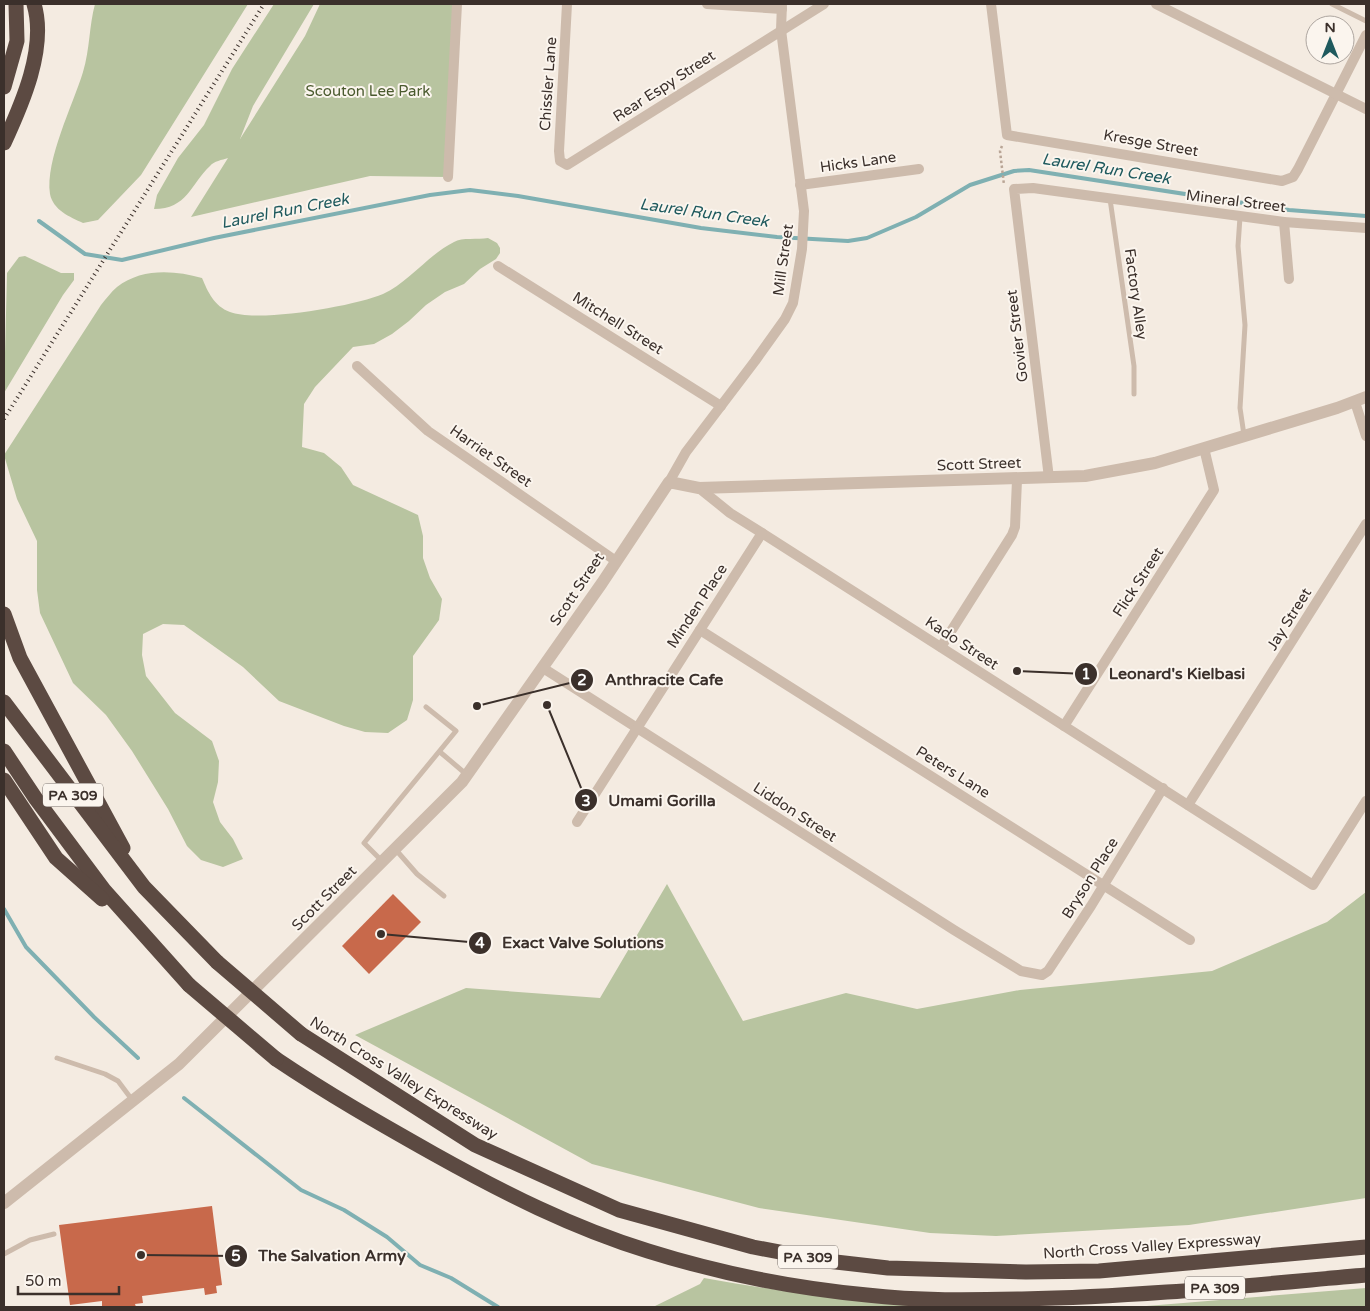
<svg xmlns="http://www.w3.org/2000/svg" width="1370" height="1311" viewBox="0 0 1370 1311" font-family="'Varela Round',sans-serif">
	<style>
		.green { fill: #b8c4a0 }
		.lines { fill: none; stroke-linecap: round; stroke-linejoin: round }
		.stream { stroke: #7fb0b2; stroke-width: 4 }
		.building { fill: #c8694b }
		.path { stroke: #b9a596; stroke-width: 2.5; stroke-dasharray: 2.5 2.5; stroke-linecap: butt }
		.service { stroke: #cdbbac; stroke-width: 5 }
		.minor { stroke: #cdbbac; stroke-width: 10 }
		.tertiary { stroke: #cdbbac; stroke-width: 12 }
		.motorway { stroke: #5c4a42; stroke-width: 15 }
		.rail { stroke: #3b302b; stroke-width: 4; stroke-dasharray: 1 4; stroke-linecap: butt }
		.motorway-bridge { stroke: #5c4a42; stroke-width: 15 }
		.labels { text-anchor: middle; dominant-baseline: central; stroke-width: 4; stroke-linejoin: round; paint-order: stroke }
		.shield { fill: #fbf5ee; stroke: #756b66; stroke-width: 1 }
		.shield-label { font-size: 14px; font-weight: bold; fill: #3b302b }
		.street-label { font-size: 15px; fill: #3b302b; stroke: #fbf5ee }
		.park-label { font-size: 15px; fill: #4a5a2e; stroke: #fbf5ee }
		.water-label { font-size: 16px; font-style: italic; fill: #1f5a5e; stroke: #fbf5ee }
		.leader { fill: none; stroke: #3b302b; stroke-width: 2 }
		.callout-dot { fill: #3b302b; stroke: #fbf5ee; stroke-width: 2 }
		.mark-label { font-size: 15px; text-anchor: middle; font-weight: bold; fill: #fff }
		.callout-label { font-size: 16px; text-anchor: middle; font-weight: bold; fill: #3b302b; stroke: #fbf5ee; stroke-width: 4; stroke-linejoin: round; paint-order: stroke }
	</style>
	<rect width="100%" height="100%" fill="#f4ebe1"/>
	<g class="green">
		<path d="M95,4H248L141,175L98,220L83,223C70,217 53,210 50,194C45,160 73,105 83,72C90,49 89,26 95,4Z"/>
		<path d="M274,4H314L253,106L240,139L305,36L320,4H454L448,177L370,176L191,217L228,158C222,160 214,161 210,166C190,185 187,209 154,209L157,195L178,158L204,125L232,69Z"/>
		<path d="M488,238L497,243L500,248V253L496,259L480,269L464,284L445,292L426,305L409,321L392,334L374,344L353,347L315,387L304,404L302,447L324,453L341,467L353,485L418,515L423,536V558L430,578L442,599L439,620L413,656V700L407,720L388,733L365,732L344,726L279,701L243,667L184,625L163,624L143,634L142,655L146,676L175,713L212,741L219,761L218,782L213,802L220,822L233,839L243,859L223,867L201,860L187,846L168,809L132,751L106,715L73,683L40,613L37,590V541L17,499L4,455L101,305C106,299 111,292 117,287C141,268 174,270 202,278C208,292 214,306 230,312C258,323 355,306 383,294C408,283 429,254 454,242C462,237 478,240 488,238Z"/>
		<polygon points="25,256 61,273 74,273 74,280 63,295 4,393 7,273 19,257"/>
		<polygon points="667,884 743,1021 846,993 917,1009 1020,990 1212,971 1327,922 1366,892 1366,1198 1189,1225 996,1236 930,1233 759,1208 592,1164 355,1035 466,988 600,998"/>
		<path d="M704,1278C794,1294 882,1305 973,1307H653L700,1284Z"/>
		<polygon points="1366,1288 1366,1307 1134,1307"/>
	</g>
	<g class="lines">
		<g class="stream">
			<polyline points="39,221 85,254 122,260 214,238 430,195 470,190 518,196 701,228 777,237 848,241 867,238 916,217 970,185 1014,171 1029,170 1289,210 1366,216"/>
			<polyline points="4,909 26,947 94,1017 138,1058"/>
			<polyline points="184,1098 301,1190 344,1210 387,1237 420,1265 451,1278 498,1307"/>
		</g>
	</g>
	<g class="building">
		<polygon points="393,894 421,922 369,974 342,946"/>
		<polygon points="212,1206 222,1285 216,1286 217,1293 205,1295 204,1288 142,1296 143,1303 135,1304 136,1307 102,1307 102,1301 70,1305 59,1225"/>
	</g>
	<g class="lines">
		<polyline class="path" points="1002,146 1000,151 1004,185"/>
		<g class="service">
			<polyline points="1332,4 1366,21"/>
			<polyline points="1110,199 1134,366 1134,394"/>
			<polyline points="1240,217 1238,246 1245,325 1240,408 1244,435"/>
			<polyline points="440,752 466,774"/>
			<polyline points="396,850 417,874 444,896"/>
			<polyline points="381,860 364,843 456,731 426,707"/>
			<polyline points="57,1058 105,1074 118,1081 133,1101"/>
			<polyline points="4,1254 30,1240 54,1234"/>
		</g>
		<g class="minor">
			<polyline points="567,4 559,151 560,161 567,165 824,4"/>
			<polyline points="707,4 782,9"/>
			<polyline points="991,4 1007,135 1282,181 1293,177 1298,169 1366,35"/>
			<polyline points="1156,4 1366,109"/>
			<polyline points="448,177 457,4"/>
			<polyline points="800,185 919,169"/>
			<polyline points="1284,222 1289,279"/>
			<polyline points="498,266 721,406"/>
			<polyline points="357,366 428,431 616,561"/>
			<polyline points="1355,402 1366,436"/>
			<polyline points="1049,478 1014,189 1033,188 1284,222 1366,228"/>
			<polyline points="669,482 686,452 755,361 785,319 793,303 802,249 804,211 781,30 782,4"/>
			<polyline points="699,488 730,513 762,533 1313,885 1366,801"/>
			<polyline points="700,630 1190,940"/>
			<polyline points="941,647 1012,535 1015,527 1017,480"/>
			<polyline points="543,668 954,930 1021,971 1042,975 1048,971 1091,906 1163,788"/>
			<polyline points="1064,726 1214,490 1204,448"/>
			<polyline points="1188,805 1366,524"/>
			<polyline points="577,822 762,533"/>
		</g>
		<polyline class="tertiary" points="4,1203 179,1064 462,782 602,583 669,482 699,488 1085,476 1155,463 1337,408 1366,397"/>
		<g class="motorway">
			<polyline points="4,87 17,41 16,4"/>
			<path d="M4,143C22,104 47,48 34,4"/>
			<polyline points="4,614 20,658 123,848"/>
			<polyline points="4,702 144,887 217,962"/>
			<polyline points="4,751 36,799 104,890 189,985"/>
			<polyline points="4,780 56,858 102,899"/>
			<polyline points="301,1034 475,1145 619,1210 753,1247 827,1261 888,1268 1026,1272 1099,1271 1366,1247"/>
			<path d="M276,1059C328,1094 379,1123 434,1154C502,1192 573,1228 648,1251C718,1273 794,1288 867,1295C919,1301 971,1300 1022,1299C1137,1297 1252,1285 1366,1275"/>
		</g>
		<polyline class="rail" points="4,419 264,4"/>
		<g class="motorway-bridge">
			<polyline points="217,962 301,1034"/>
			<polyline points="189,985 276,1059"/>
		</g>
	</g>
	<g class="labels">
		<g class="shield">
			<rect x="43" y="783.5" width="60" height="23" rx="4"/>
			<rect x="778" y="1245.5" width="60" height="23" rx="4"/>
			<rect x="1185" y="1276.5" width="60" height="23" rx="4"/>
		</g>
		<g class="shield-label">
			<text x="73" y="795">PA 309</text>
			<text x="808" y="1257">PA 309</text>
			<text x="1215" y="1288">PA 309</text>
		</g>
		<g class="street-label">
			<text transform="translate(548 84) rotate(-86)">Chissler Lane</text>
			<text transform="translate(664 86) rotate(-33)">Rear Espy Street</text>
			<text transform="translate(1151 143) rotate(10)">Kresge Street</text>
			<text transform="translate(858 162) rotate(-8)">Hicks Lane</text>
			<text transform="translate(1236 201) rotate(7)">Mineral Street</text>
			<text transform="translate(783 260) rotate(-82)">Mill Street</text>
			<text transform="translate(1136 294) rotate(82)">Factory Alley</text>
			<text transform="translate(618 323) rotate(32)">Mitchell Street</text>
			<text transform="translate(1017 336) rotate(-97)">Govier Street</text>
			<text transform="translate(491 456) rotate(35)">Harriet Street</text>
			<text transform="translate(979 464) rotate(-2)">Scott Street</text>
			<text transform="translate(1138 582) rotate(-57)">Flick Street</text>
			<text transform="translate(577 589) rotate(-56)">Scott Street</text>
			<text transform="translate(697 606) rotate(-57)">Minden Place</text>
			<text transform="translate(1289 619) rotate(-58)">Jay Street</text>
			<text transform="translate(962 643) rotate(33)">Kado Street</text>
			<text transform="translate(953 772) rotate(32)">Peters Lane</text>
			<text transform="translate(795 812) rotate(33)">Liddon Street</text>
			<text transform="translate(1090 878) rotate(-58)">Bryson Place</text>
			<text transform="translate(324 898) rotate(-45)">Scott Street</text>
			<text transform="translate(404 1078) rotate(32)">North Cross Valley Expressway</text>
			<text transform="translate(1152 1246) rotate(-4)">North Cross Valley Expressway</text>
		</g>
		<g class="park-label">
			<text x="368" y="91">Scouton Lee Park</text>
		</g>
		<g class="water-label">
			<text transform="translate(1106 169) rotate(9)">Laurel Run Creek</text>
			<text transform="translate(285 211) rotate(-11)">Laurel Run Creek</text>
			<text transform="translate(704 213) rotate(8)">Laurel Run Creek</text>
		</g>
	</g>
	<path class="leader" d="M1017 671L1086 674M477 706L582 680M547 705L586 800M381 934L480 943M141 1255L236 1256"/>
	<g class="callout-dot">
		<circle cx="1017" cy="671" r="5"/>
		<circle cx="477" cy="706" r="5"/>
		<circle cx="547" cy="705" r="5"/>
		<circle cx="381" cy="934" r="5"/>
		<circle cx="141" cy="1255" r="5"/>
		<circle cx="1086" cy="674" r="12"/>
		<circle cx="582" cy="680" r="12"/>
		<circle cx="586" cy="800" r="12"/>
		<circle cx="480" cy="943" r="12"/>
		<circle cx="236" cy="1256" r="12"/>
	</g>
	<g class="mark-label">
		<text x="1086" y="679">1</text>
		<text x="582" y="685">2</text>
		<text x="586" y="806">3</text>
		<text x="480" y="948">4</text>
		<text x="236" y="1261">5</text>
	</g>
	<g class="callout-label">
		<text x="1177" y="679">Leonard's Kielbasi</text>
		<text x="664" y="685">Anthracite Cafe</text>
		<text x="662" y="806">Umami Gorilla</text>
		<text x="583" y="948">Exact Valve Solutions</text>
		<text x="332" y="1261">The Salvation Army</text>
	</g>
	<rect width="1370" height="1311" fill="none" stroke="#3b302b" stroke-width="10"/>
	<g transform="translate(1330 40)"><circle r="24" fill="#fbf5ee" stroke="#aea6a0"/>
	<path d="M0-4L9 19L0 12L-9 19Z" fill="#1f5a5e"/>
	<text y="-8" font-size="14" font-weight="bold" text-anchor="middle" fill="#3b302b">N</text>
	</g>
	<path d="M18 1286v8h101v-8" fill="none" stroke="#3b302b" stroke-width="2.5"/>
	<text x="25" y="1286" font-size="15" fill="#3b302b" stroke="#fbf5ee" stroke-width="4" paint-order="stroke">50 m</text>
</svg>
